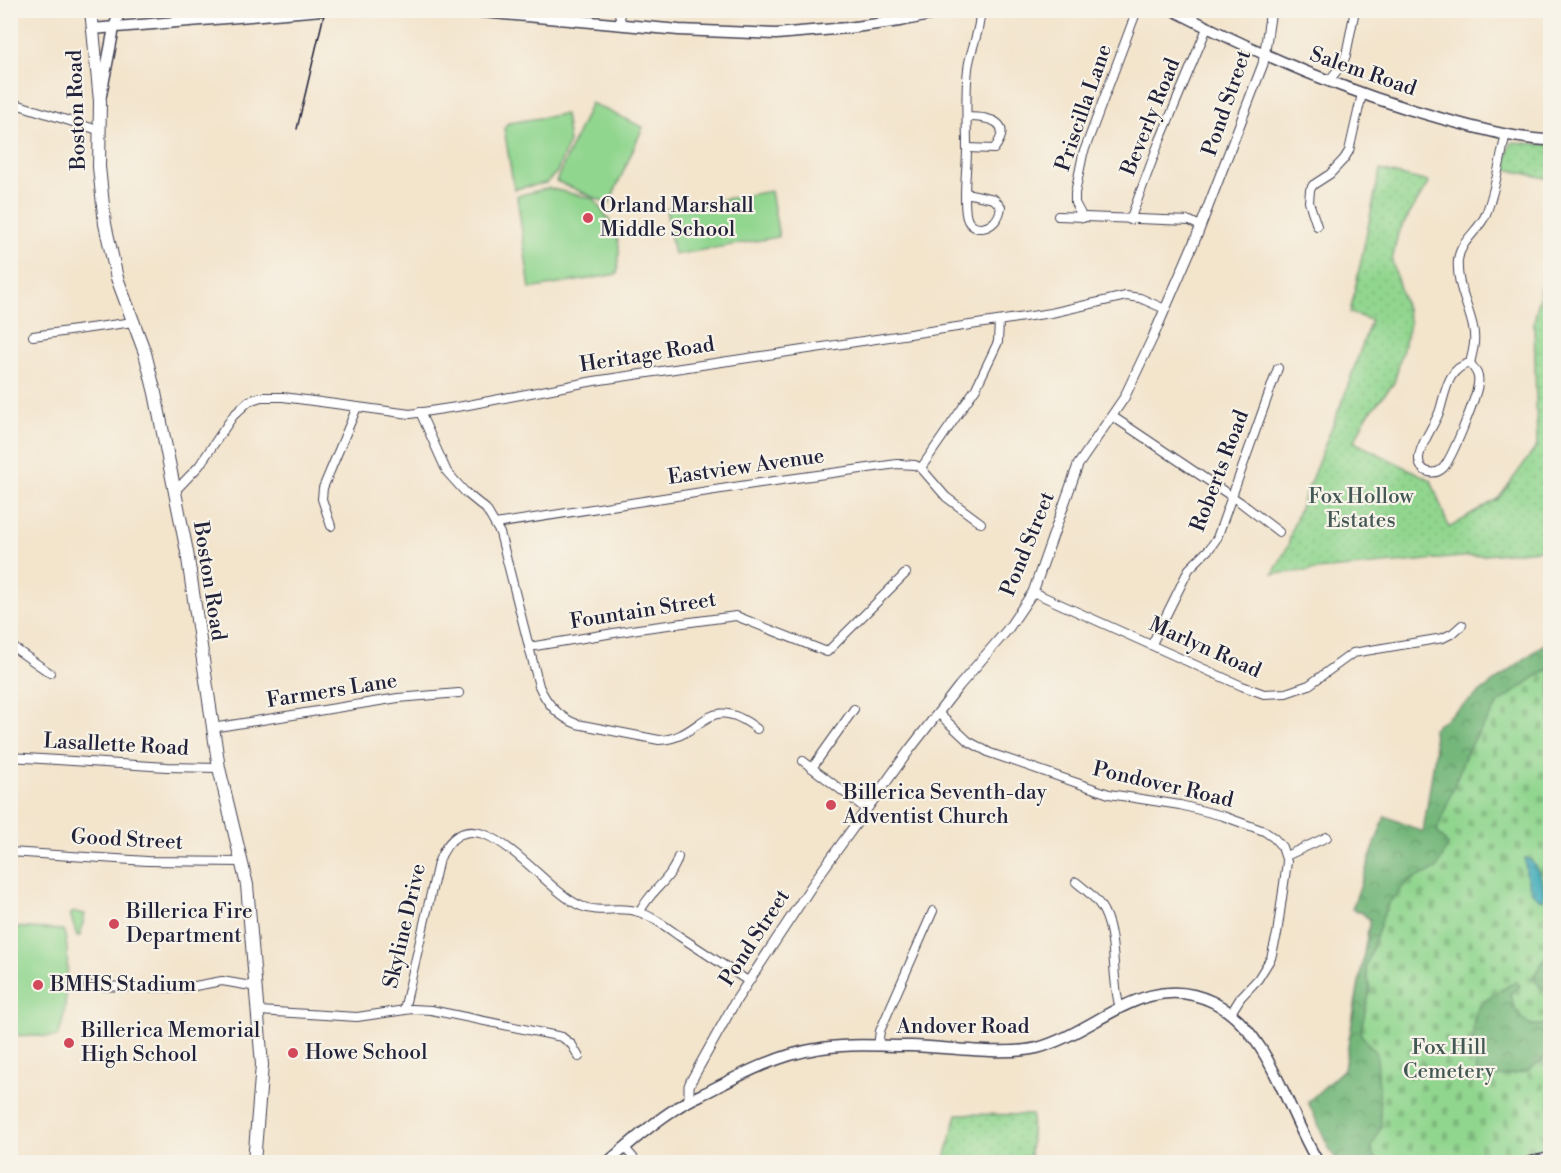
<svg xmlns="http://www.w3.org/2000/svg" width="1561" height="1173" viewBox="0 0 1561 1173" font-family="'Libre Bodoni',serif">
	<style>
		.grass { fill: #91d68f; stroke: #5a7c65; stroke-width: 1.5 }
		.forest { fill: url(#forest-crowns); stroke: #4b6c5a; stroke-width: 1.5 }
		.cemetery { fill: url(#cemetery-stones); stroke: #5a7c65; stroke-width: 1.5 }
		.park { fill: url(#park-dots); stroke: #5a7c65; stroke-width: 1.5 }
		.water { fill: url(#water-ripples); stroke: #2f667a; stroke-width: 1.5 }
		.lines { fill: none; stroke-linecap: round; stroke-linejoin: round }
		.minor-casing { stroke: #413f51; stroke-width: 10 }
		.tertiary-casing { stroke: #413f51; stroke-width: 11 }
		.secondary-casing { stroke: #413f51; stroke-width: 13 }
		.primary-casing { stroke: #413f51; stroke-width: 14 }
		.minor { stroke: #fff; stroke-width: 8 }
		.tertiary { stroke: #fff; stroke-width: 9 }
		.secondary { stroke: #fff; stroke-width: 10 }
		.primary { stroke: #fff; stroke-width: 12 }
		.rail { stroke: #22223b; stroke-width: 1.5 }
		.poi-dot { fill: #d1495b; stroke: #f7f3e8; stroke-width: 2 }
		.labels { text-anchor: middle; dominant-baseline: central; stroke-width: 4.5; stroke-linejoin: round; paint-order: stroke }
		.street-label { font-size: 21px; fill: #22223b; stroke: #f7f3e8 }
		.poi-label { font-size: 21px; fill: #22223b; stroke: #f7f3e8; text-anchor: start }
		.park-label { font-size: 21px; fill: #435854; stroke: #f7f3e8 }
	</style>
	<defs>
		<pattern id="forest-crowns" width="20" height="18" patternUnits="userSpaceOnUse" patternTransform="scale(1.5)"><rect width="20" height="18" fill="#74b77a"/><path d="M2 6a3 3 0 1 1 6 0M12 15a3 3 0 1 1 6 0" fill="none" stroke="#5f9465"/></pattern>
		<pattern id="cemetery-stones" width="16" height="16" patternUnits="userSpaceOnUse" patternTransform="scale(1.5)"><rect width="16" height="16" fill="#91d68f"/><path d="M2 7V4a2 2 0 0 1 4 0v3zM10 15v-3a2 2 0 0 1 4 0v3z" fill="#7db77c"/></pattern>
		<pattern id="park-dots" width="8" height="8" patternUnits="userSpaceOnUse" patternTransform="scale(1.5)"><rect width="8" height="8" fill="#91d68f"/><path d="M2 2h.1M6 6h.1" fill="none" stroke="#7db77c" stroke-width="1.8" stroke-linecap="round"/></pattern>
		<pattern id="water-ripples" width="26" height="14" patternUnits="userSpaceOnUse" patternTransform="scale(1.5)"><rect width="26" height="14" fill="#3cabb9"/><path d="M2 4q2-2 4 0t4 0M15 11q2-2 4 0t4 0" fill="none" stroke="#328b98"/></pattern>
	</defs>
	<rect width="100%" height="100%" fill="#f7f3e8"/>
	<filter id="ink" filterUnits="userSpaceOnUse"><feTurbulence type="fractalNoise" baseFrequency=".0167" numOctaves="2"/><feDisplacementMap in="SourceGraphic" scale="12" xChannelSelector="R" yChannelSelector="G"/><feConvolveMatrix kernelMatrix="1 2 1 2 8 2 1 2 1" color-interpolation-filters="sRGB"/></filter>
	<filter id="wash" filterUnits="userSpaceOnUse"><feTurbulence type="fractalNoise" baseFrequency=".008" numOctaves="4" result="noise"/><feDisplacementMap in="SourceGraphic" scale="24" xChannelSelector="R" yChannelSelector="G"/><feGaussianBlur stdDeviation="1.35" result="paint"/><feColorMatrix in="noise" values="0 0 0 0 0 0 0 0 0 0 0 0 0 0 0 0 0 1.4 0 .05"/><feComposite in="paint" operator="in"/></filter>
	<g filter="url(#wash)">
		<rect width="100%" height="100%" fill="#f3e4cc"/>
		<g class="grass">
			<polygon points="591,103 643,127 609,204 556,181"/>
			<polygon points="565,114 569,142 557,172 546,183 514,189 504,128 508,123"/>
			<path d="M548,188L594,199C615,229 624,236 617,274L530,289L517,196Z"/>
			<polygon points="771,191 779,237 674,255 666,209"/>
			<polygon points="75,912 85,914 80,936 77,936 70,914"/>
			<path d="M11,927L63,930C71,946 67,1022 57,1037L11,1035Z"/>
		</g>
		<polygon class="forest" points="1547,642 1550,642 1550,1151 1494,1162 1339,1162 1331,1152 1308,1102 1344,1069 1370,919 1365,916 1364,914 1352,909 1385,816 1423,832 1435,754 1433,728"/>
		<path class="cemetery" d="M1550,669V934L1547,955L1533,977L1541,988L1550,990V1015L1548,1023C1525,1032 1515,1013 1510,994L1520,986L1516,981C1504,989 1486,997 1478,1009C1468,1025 1476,1062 1478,1080L1525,1072L1550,1055V1148L1520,1155L1503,1162H1374L1372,1146L1381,1127L1377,1055L1360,1033L1370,991L1366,967L1387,905L1408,881L1437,869L1448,845L1437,831L1468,749L1498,704L1535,677Z"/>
		<g class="park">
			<polygon points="1514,142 1550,145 1550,181 1550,179 1505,169 1510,145"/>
			<polygon points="1380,170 1429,182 1398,233 1392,261 1410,323 1394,383 1366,417 1354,442 1431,480 1449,528 1499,498 1537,446 1534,322 1550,249 1550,549 1273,574 1288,546 1293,526 1345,394 1371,320 1350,313"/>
			<polygon points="957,1114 1032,1115 1030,1158 1040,1162 944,1162"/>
		</g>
		<path class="water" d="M1525,858L1529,859C1538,868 1548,888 1543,900C1528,897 1525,872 1525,858Z"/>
	</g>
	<g filter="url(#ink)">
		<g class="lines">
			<g class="minor-casing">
				<g id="minor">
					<polyline points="618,10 622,25"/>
					<polyline points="1328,82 1343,63 1346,55 1355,10"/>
					<polyline points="10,128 13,107 19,105 98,130"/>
					<path d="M967,148L994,149C1015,121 988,117 967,117"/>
					<path d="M966,193L994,199L1001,207C998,231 969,236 966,214C963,193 967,170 967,149C967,123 965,95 968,69C970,49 981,31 980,10"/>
					<polyline points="1058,216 1190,221 1200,226"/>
					<polyline points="1083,218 1075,203 1075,193 1083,154 1137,10"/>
					<polyline points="1130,220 1158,145 1207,28"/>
					<polyline points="1317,226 1309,202 1310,190 1313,185 1330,174 1344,159 1349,151 1362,94"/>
					<polyline points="33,336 133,322"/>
					<path d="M1470,363C1475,370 1480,375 1478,384C1476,398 1452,459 1443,468C1435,476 1420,473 1419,460C1418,447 1436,423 1440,410C1446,390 1448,368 1470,363Z"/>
					<path d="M1470,363C1473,351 1476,340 1473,327C1468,304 1456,284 1458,260C1460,241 1479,231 1486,214C1496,188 1500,160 1506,133"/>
					<path d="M420,412L447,472L465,492L486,509L500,533L539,686C547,704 558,717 577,724L659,740C703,739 706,689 757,729"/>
					<polyline points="1112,416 1240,502 1279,532"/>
					<polyline points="921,468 976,388 998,342 999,321"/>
					<polyline points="175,491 199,466 233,416 249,401 261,397 283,397 410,414 463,406 594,381 1051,313 1126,296 1140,298 1165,309"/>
					<polyline points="495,524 760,483 897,464 915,465 921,468 946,497 981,523"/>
					<polyline points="331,526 322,499 323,488 357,407"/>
					<polyline points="1033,592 1242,686 1264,694 1286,693 1309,685 1353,653 1443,638 1453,633 1462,625"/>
					<polyline points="1152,644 1189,569 1210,548 1217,538 1278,368"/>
					<polyline points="10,645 50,673"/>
					<polyline points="529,647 638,629 736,616 827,652 906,573"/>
					<polyline points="938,713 968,741 990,753 1109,794 1180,805 1223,816 1264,831 1274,838 1282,847 1287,862 1277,934 1271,958 1258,979 1241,997 1231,1013"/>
					<polyline points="212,728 398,698 459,693"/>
					<polyline points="10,757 167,767 219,768"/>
					<polyline points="803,761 866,809"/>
					<polyline points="812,768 854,709"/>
					<polyline points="10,852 147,861 243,862"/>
					<polyline points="1286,856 1327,837"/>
					<path d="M1076,882C1085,889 1094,896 1100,905C1119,933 1110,976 1120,1008"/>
					<path d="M640,912C649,891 672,880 678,857"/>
					<polyline points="88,986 184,988 222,981 257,987"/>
					<path d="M404,1010L438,863C471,779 541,890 581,906C599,914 617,906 635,911C651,915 665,926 679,936C702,951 725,966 748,981"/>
					<polyline points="259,1011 357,1017 412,1009 431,1010 562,1037 572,1045 579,1057"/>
					<polyline points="878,1046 880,1031 933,911"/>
					<polyline points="625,1148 637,1162"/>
				</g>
			</g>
			<g class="tertiary-casing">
				<polyline id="tertiary" points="689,1101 689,1086 691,1081 735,1002 819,875 910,749 959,686 1008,629 1033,592 1078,465 1124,398 1153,337 1198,233 1263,64 1271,10"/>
			</g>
			<g class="secondary-casing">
				<g id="secondary">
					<polyline points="460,10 679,30 776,34 847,28 900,21 955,10"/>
					<path d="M1173,10C1261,55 1348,93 1443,119C1477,128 1515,139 1550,140"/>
					<polyline points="92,29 322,10"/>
					<polyline points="101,95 114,28 120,10"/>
					<path d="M608,1162C629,1144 651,1124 675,1109C686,1101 699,1096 711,1090C744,1073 778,1055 816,1049C846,1043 880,1046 911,1046C948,1047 1002,1056 1037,1048C1097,1032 1146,969 1213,1002C1270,1031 1287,1112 1318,1162"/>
					<polyline points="1531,1162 1550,1158"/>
				</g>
			</g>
			<g class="primary-casing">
				<polyline id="primary" points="91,10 100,101 99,167 105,224 117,278 145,353 155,393 187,552 219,768 247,885 262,1065 254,1162"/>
			</g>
			<use href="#minor" class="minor"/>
			<use href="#tertiary" class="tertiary"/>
			<use href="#secondary" class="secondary"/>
			<use href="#primary" class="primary"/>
			<polyline class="rail" points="297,129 325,10"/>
		</g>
	</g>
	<g class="poi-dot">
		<circle cx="588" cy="218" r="6"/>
		<circle cx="831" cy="805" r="6"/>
		<circle cx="114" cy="924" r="6"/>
		<circle cx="38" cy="985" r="6"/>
		<circle cx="69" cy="1043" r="6"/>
		<circle cx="293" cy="1053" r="6"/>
	</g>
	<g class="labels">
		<g class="street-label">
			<text transform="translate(1363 72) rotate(19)">Salem Road</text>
			<text transform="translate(1227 103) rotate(-71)">Pond Street</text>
			<text transform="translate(1084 108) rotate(-71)">Priscilla Lane</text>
			<text transform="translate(77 110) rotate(-92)">Boston Road</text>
			<text transform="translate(1151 117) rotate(-68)">Beverly Road</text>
			<text transform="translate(647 355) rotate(-9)">Heritage Road</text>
			<text transform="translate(746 467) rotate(-8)">Eastview Avenue</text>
			<text transform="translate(1220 471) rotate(-69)">Roberts Road</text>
			<text transform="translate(1028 544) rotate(-68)">Pond Street</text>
			<text transform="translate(209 581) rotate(81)">Boston Road</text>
			<text transform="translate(643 611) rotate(-9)">Fountain Street</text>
			<text transform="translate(1205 648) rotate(24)">Marlyn Road</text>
			<text transform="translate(332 691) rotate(-9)">Farmers Lane</text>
			<text transform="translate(116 745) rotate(3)">Lasallette Road</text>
			<text transform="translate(1163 785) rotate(13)">Pondover Road</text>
			<text transform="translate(127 840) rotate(3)">Good Street</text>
			<text transform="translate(405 926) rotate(-77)">Skyline Drive</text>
			<text transform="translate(755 938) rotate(-57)">Pond Street</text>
			<text x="963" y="1027">Andover Road</text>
		</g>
		<g class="poi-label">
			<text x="600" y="206">Orland Marshall<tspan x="600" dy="24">Middle School</tspan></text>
			<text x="843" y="793">Billerica Seventh-day<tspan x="843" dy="24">Adventist Church</tspan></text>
			<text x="126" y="912">Billerica Fire<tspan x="126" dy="24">Department</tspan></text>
			<text x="50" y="985">BMHS Stadium</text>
			<text x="81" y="1031">Billerica Memorial<tspan x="81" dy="24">High School</tspan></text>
			<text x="305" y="1053">Howe School</text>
		</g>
		<g class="park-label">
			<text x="1361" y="497">Fox Hollow<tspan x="1361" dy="24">Estates</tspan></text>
			<text x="1449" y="1048">Fox Hill<tspan x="1449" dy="24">Cemetery</tspan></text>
		</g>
	</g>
	<rect width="1561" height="1173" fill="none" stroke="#f7f3e8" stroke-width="36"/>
</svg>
